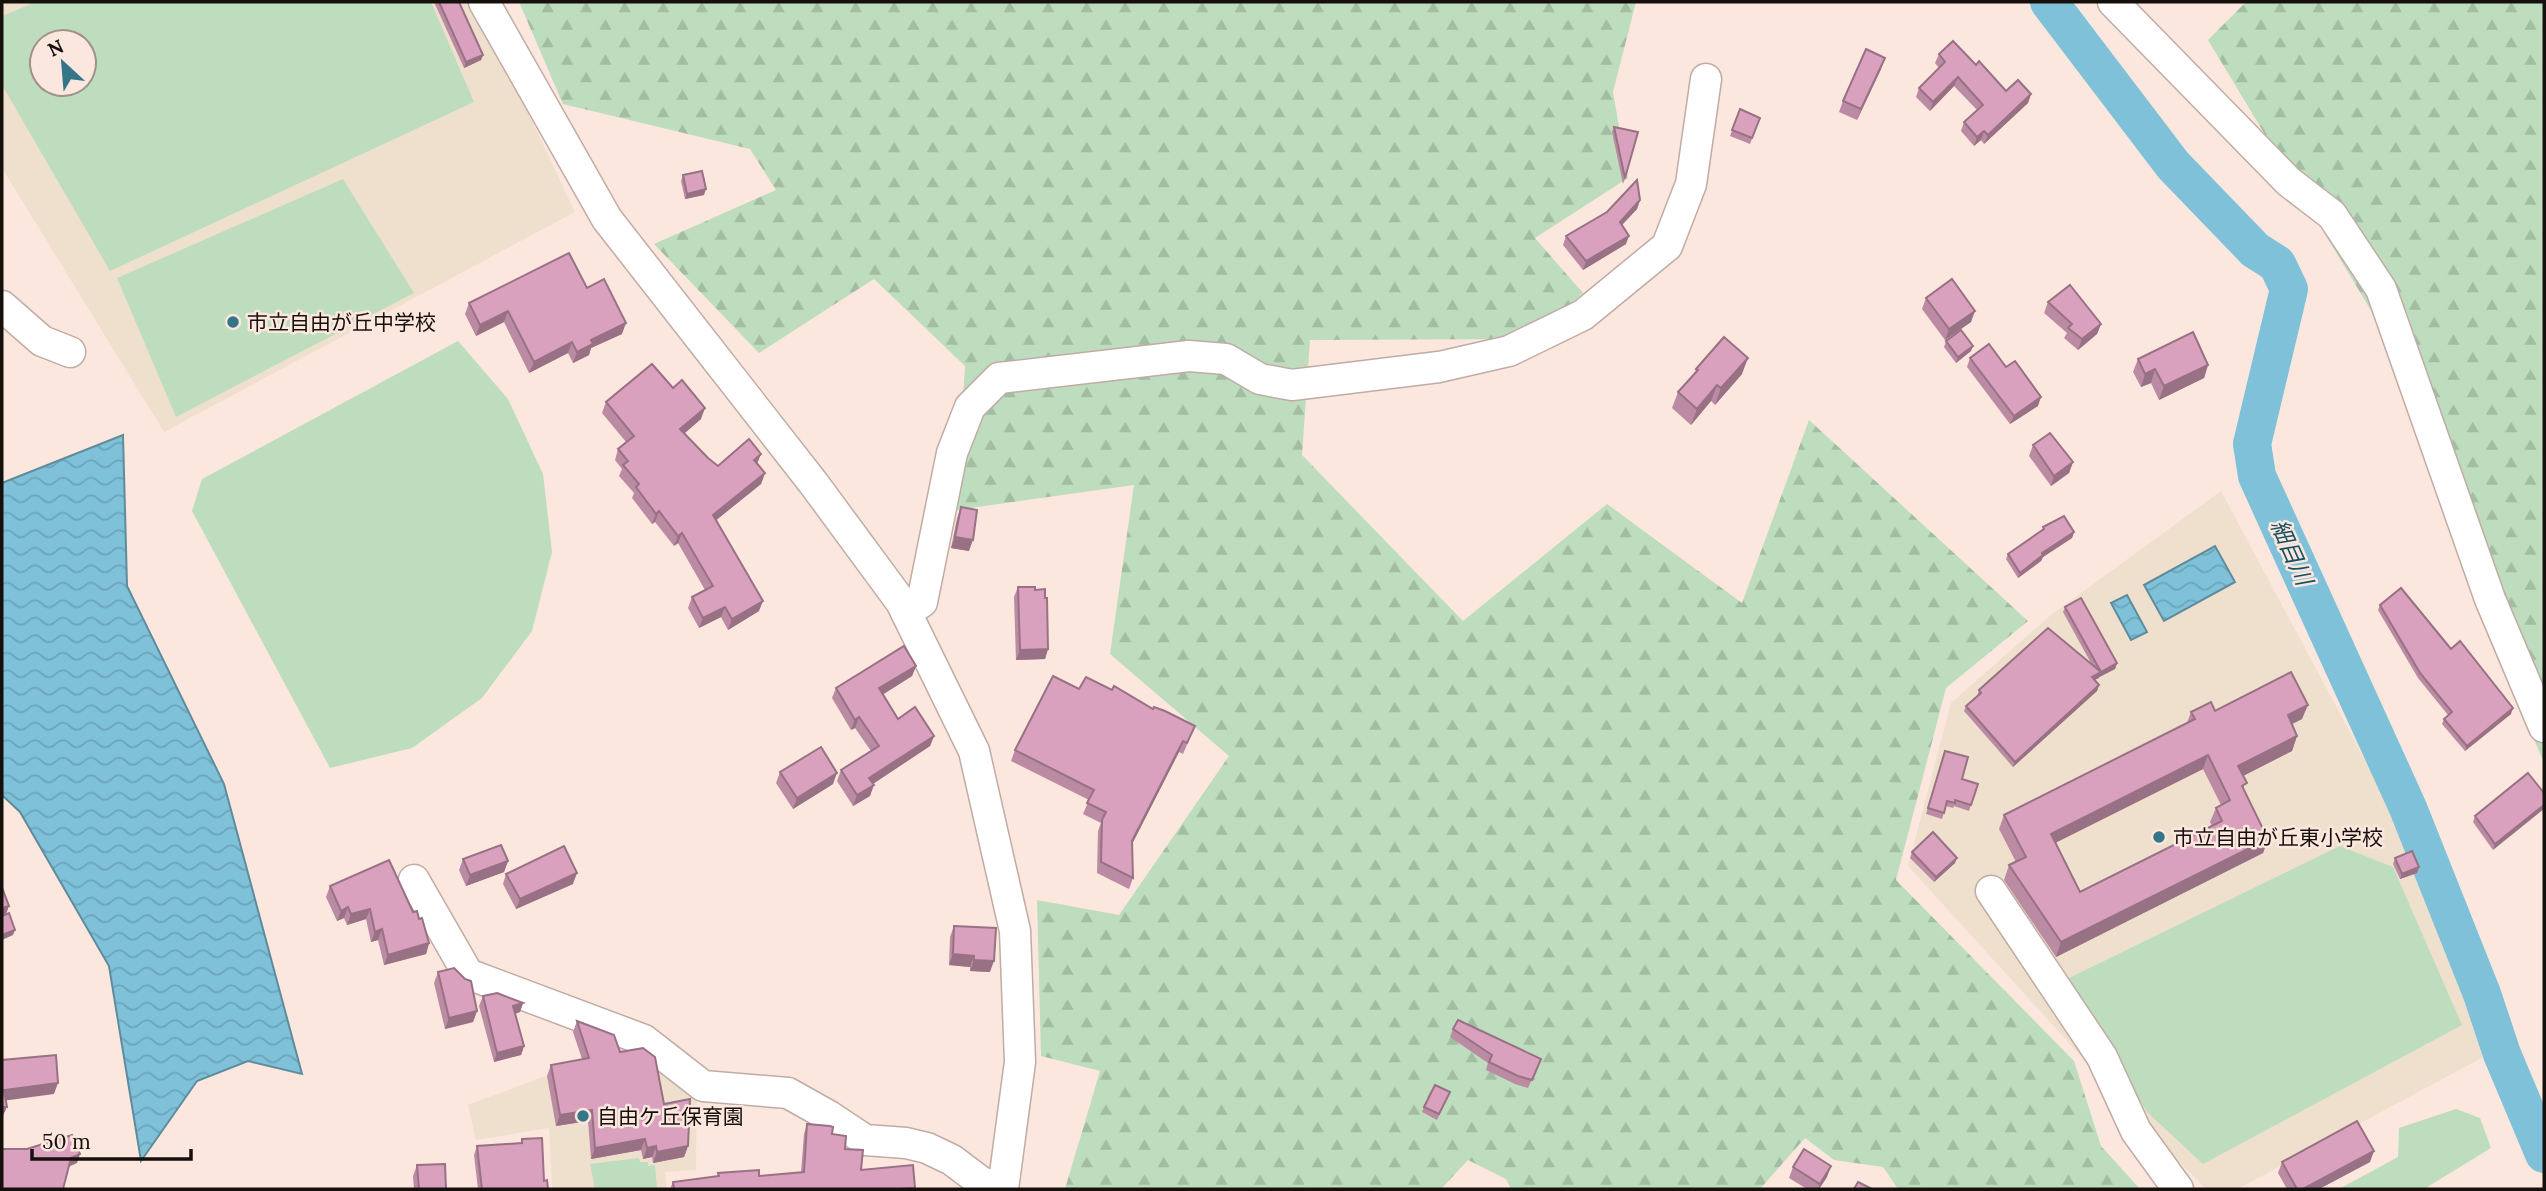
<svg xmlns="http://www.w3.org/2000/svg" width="2546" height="1191" viewBox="0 0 2546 1191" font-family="Lora,'Noto Sans JP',serif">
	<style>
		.education { fill: #efe0cd; fill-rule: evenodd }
		.forest { fill: url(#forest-firs) }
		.green { fill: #bdddbe; fill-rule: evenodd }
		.water { fill: url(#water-waves); stroke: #5f8c9c; stroke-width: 2 }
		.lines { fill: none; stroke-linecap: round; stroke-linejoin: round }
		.river { stroke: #7ec1d9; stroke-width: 38 }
		.minor-casing { stroke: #c0aca4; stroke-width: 33 }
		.minor { stroke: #fff; stroke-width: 30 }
		.wall { fill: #bb8aa3; fill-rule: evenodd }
		.shaded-wall { fill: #987184 }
		.building { fill: #d9a1bd; stroke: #987184; stroke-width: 2; fill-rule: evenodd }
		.poi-dot { fill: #347588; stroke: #fce7de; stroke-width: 2.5 }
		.labels { text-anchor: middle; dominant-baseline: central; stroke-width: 5; stroke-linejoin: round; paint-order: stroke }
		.poi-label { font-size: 21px; fill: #16100d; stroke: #fce7de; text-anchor: start }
		.water-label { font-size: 23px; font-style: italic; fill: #195162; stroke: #fce7de }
	</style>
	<defs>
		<pattern id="forest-firs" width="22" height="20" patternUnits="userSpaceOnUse" patternTransform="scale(1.75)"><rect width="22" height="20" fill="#bdddbe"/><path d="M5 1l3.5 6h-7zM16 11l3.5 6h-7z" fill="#a2bda2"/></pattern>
		<pattern id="water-waves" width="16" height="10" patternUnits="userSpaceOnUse" patternTransform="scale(1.75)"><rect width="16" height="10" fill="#7ec1d9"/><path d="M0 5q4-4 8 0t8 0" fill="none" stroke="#6ca5b9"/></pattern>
	</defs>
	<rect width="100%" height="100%" fill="#fce7de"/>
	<g class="education">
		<path d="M2,2H476L575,212L164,432L2,168ZM42,42H84V84H42Z"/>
		<polygon points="2221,491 2390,807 2489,1054 2238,1189 2206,1189 2149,1131 1908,866 1951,703 2052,614"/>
		<polygon points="639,1041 697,1094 696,1170 665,1172 667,1189 552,1189 549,1128 476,1140 468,1105"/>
	</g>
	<g class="forest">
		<polygon points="519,2 1636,2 1613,92 1628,178 1535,238 1583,293 1531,339 1310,340 1302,455 1463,621 1607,504 1742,603 1809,420 2028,621 1946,688 1896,880 2074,1061 2101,1146 2140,1189 1898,1189 1883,1167 1834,1160 1805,1138 1760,1189 1511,1189 1506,1179 1468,1160 1441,1189 1065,1189 1100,1071 1041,1056 1037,900 1119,915 1229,756 1110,654 1134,485 956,510 965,366 874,279 759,353 654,244 776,190 750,149 563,104"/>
		<polygon points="2246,2 2544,2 2544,763 2504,668 2431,410 2208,40"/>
	</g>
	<g class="green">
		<path d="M36,2H431L474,102L110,271L2,85V16ZM42,42H84V84H42Z"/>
		<polygon points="343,179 414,293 176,417 117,278"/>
		<polygon points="458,341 508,399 543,474 552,552 532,631 482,698 412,748 330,768 192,511 202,479"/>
		<polygon points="2340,846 2393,867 2462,1025 2203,1164 2147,1112 2067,979"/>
		<polygon points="2456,1109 2480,1118 2491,1148 2424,1189 2339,1189 2398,1157 2399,1128"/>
		<polygon points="639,1158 640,1162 648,1162 648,1166 655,1165 657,1189 595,1189 590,1164"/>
	</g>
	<g class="water">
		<polygon points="123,435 127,586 224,784 302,1074 248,1061 197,1081 141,1161 109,966 20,812 2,795 2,483"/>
		<polygon points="2215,546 2235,582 2164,621 2144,585"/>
		<polygon points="2127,595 2147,632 2131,640 2111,603"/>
	</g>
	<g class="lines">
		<polyline class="river" points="2049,2 2173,165 2255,250 2277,264 2289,289 2252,444 2257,476 2408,808 2482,994 2502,1054 2544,1154"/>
		<g class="minor-casing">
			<g id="minor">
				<polyline points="484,2 607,219 814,484 901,602 974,751 1015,931 1020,1062 1003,1189"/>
				<polyline points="2113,2 2289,182 2332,215 2381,289 2490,599 2544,727"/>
				<polyline points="2,306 42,341 70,352"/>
				<polyline points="906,612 922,602 952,453 970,407 999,378 1189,356 1226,359 1260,379 1292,385 1439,367 1509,351 1583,315 1667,246 1691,184 1706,79"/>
				<polyline points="414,880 468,974 644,1040 703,1086 788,1093 829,1116 865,1140 906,1143 927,1148 952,1160 981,1182 1001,1189"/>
				<polyline points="1991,891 2102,1057 2136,1131 2178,1189"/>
			</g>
		</g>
		<use href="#minor" class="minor"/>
	</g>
	<g class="wall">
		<polygon points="434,2 459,2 483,55 481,60 464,68"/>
		<polygon points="1939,54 1976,65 2006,91 2031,94 2028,103 1984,144 1981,140 1974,146 1961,131 1964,122 1977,110 1954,86 1930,111 1916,97 1919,88 1939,68 1935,63"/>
		<polygon points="1881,69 1857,120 1839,112 1843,101"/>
		<polygon points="1740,109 1760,118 1750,144 1730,136"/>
		<polygon points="1614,127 1625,178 1623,184 1612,132"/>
		<polygon points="683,175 704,195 685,199 681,181"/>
		<polygon points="1640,200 1637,209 1622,225 1626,244 1583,270 1563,245 1566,236"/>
		<polygon points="587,288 622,334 591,348 589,355 573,363 568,353 529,373 504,322 476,336 465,314 469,303"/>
		<polygon points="1926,298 1971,322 1945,340 1922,309"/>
		<polygon points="2048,302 2101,324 2097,334 2078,350 2064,338 2067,333 2044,313"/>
		<polygon points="1946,341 1971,351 1956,363 1944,347"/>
		<polygon points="1970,358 2006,367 2038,406 2010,424 1967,367"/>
		<polygon points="2138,359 2208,365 2204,378 2159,400 2151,383 2141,387 2133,372"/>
		<polygon points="1696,369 1742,374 1715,405 1711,401 1691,425 1672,408 1678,392 1695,373"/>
		<polygon points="606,402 701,419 684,433 708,458 718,466 757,464 765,473 761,484 716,520 759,611 728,630 721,617 699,628 688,608 692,597 705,590 678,543 674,546 655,522 652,524 632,498 634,493 619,476 622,469 615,460 618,449 626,442 602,413"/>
		<polygon points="2033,445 2073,462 2069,473 2051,486 2029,456"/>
		<polygon points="961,507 969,551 951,548 957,518"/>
		<polygon points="2043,527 2074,532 2072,538 2043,557 2041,561 2018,578 2006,559 2008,554 2042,531"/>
		<polygon points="1018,587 1035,590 1048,649 1045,659 1016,660 1014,597"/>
		<polygon points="2380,605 2451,649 2511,714 2465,751 2442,724 2444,719 2448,715 2418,678 2378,610"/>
		<polygon points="2065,607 2117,663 2115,669 2094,680 2099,685 2097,691 2013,767 1964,711 1966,706 1977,696 1979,690 2092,665 2063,612"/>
		<polygon points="916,666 912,676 883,694 898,719 934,736 930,746 873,784 870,796 853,806 837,781 841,770 871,751 855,728 851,730 832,698 836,688"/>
		<polygon points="1079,689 1153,709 1195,726 1183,754 1179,752 1132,844 1133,878 1129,889 1097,873 1098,831 1101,823 1083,814 1089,800 1011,761 1015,750"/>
		<path d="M2215,711L2302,719L2292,724L2297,736L2292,751L2243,776L2244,790L2268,839L2263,853L2056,957L2004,880L2009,865L2016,862L1999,829L2004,815L2187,723L2191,712ZM2203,769L2221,805L2216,808L2210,822L2212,826L2080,892L2055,843Z"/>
		<polygon points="1945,751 1962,779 1978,784 1969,811 1954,806 1953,808 1946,806 1942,819 1926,814"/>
		<polygon points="780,772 833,784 793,809 776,783"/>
		<polygon points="2528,773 2493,850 2473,822 2475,816"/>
		<polygon points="1912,852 1955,863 1934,882 1910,858"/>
		<polygon points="2395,858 2419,867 2417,873 2400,879 2393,864"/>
		<polygon points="463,859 508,861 504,872 466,886 459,870"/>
		<polygon points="506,874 573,884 516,909 503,884"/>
		<polygon points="330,886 413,912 419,919 429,943 426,954 384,965 378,940 371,942 366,919 347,925 344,918 337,921 326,897"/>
		<polygon points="954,926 990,972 970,971 970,967 949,965 950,937"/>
		<polygon points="438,972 477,1011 473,1022 445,1029 434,983"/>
		<polygon points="483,996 523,1003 520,1012 515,1014 524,1046 521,1055 494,1062 479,1006"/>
		<polygon points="577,1021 620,1052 664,1104 688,1146 684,1157 653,1163 652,1157 643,1159 641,1150 591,1159 588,1121 556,1126 547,1076 551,1065 582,1059 573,1032"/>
		<polygon points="1453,1029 1541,1059 1528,1088 1515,1084 1486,1070 1488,1063 1450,1037"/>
		<polygon points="1450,1092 1437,1120 1422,1112 1424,1107"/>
		<polygon points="807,1124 832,1134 861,1170 915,1189 670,1189 673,1182 717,1176 718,1173 759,1176 801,1172 804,1134"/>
		<polygon points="522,1139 548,1189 478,1189 474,1155 477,1146 521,1143"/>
		<polygon points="2282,1162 2370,1162 2319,1189 2287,1189 2278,1173"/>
		<polygon points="417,1165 446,1189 414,1189 413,1176"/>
		<polygon points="1793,1167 1827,1177 1819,1189 1807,1189 1789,1178"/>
	</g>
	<g class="shaded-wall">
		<polygon points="483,55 481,60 464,68 466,62"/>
		<polygon points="1885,58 1881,69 1857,120 1861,109"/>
		<polygon points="1958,77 1954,86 1930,111 1933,102"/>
		<polygon points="2031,94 2028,103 1984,144 1988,135"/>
		<polygon points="1984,131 1981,140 1974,146 1977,137"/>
		<polygon points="706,189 704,195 685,199 687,194"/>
		<polygon points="1640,200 1637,209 1617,230 1620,222"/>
		<polygon points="1629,236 1626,244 1583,270 1586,261"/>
		<polygon points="508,311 504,322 476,336 480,325"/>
		<polygon points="1975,311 1971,322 1945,340 1949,329"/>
		<polygon points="626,323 622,334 591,348 589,355 573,363 577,352 591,340"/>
		<polygon points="2101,324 2097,334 2078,350 2082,339"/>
		<polygon points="572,342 568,353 529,373 534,362"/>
		<polygon points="1973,346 1971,351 1956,363 1958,357"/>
		<polygon points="1748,358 1742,374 1715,405 1721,388"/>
		<polygon points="2208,365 2204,378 2159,400 2164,386"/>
		<polygon points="2155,369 2151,383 2141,387 2145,374"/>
		<polygon points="1717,385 1711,401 1691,425 1697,409"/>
		<polygon points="2041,397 2038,406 2010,424 2014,416"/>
		<polygon points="705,408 701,419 677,440 680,429"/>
		<polygon points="761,454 757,464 754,460"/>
		<polygon points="2073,462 2069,473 2051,486 2054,476"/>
		<polygon points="765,473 761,484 709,526 713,515"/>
		<polygon points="659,511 655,522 652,524 656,514"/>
		<polygon points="2074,532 2072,538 2043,557 2041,561 2018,578 2020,573 2042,553"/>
		<polygon points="682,533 678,543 674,546 678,536"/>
		<polygon points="955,537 973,540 969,551 951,548"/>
		<polygon points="763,601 759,611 728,630 732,619"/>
		<polygon points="725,607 721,617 699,628 703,618"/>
		<polygon points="1048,649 1045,659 1016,660 1020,650"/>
		<polygon points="2117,663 2115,669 2099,677 2101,672"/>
		<polygon points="916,666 912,676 876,699 879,688"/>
		<polygon points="2101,672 2099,678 2090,682 2092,677"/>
		<polygon points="2099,685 2097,691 2013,767 2015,762"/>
		<polygon points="2308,705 2302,719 2282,729 2288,715"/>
		<polygon points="2513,708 2511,714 2465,751 2467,746"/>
		<polygon points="859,717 855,728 851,730 855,720"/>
		<polygon points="934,736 930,746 865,789 869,778"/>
		<polygon points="2297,736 2292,751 2233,781 2238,766"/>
		<polygon points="1183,741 1179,752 1128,852 1132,841"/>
		<polygon points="2208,755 2203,769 2045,848 2051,834"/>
		<polygon points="837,773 833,784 793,809 797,798"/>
		<polygon points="874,785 870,796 853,806 857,795"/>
		<polygon points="2544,805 2544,809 2493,850 2495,844"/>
		<polygon points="2268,839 2263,853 2056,957 2061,942"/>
		<polygon points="1957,858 1955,863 1934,882 1936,877"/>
		<polygon points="508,861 504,872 466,886 470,875"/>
		<polygon points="2419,867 2417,873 2400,879 2402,874"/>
		<polygon points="577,873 573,884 516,909 520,899"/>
		<polygon points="9,906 5,917 2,918 2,908"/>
		<polygon points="348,907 344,918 337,921 341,911"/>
		<polygon points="370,909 366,919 347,925 351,914"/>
		<polygon points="382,929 378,940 371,942 375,932"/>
		<polygon points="15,930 13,935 2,940 2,935"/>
		<polygon points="429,943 426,954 384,965 388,955"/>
		<polygon points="953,954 974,956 970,967 949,965"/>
		<polygon points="974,960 994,961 990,972 970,971"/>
		<polygon points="523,1003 520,1012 510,1015 513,1006"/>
		<polygon points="477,1011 473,1022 445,1029 449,1018"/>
		<polygon points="524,1046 521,1055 494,1062 497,1053"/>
		<polygon points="58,1083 54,1094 2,1101 4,1090"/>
		<polygon points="3,1107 7,1107 2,1118 2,1111"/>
		<polygon points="592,1110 588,1121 556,1126 560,1115"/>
		<polygon points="645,1139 641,1150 591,1159 595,1148"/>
		<polygon points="656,1146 652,1157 643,1159 647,1148"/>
		<polygon points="688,1146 684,1157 653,1163 657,1152"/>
		<polygon points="2374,1151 2370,1162 2319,1189 2303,1189"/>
		<polygon points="80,1154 77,1163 68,1167 71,1158"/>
		<polygon points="1831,1166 1827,1177 1819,1189 1818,1189 1820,1184"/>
	</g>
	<g class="building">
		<polygon points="439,2 459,2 483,55 466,62"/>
		<polygon points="1953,41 1976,65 1979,61 2006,91 2018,80 2031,94 1988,135 1984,131 1977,137 1964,122 1983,105 1958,77 1933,102 1919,88 1945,62 1939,54"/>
		<polygon points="1866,49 1885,58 1861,109 1843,101"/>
		<polygon points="1740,109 1760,118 1752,138 1732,130"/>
		<polygon points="1614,127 1638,132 1625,178"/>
		<polygon points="702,171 706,189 687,194 683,175"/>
		<polygon points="1637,180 1640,200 1620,222 1629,236 1586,261 1566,236 1607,212"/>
		<polygon points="569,253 587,288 604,279 626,323 591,340 593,344 577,352 572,342 534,362 508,311 480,325 469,303"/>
		<polygon points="1952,279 1975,311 1949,329 1926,298"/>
		<polygon points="2070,285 2101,324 2082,339 2068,328 2072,324 2048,302"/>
		<polygon points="1961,330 1973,346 1958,357 1946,341"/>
		<polygon points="2193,332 2208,365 2164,386 2155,369 2145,374 2138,359"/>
		<polygon points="1724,337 1748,358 1721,388 1717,385 1697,409 1678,392 1698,370 1696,369"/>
		<polygon points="1989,344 2006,367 2015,361 2041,397 2014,416 1970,358"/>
		<polygon points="652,364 673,388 682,380 705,408 680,429 708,458 718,466 749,439 761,454 754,460 765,473 713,515 763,601 732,619 725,607 703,618 692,597 713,586 682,533 678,536 659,511 656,514 636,487 639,484 623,465 628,461 618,449 634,436 606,402"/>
		<polygon points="2050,433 2073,462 2054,476 2033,445"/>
		<polygon points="961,507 977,510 973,540 955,537"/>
		<polygon points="2064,516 2074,532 2042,553 2043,555 2020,573 2008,554 2044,529 2043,527"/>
		<polygon points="1018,587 1035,587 1035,590 1045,589 1045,598 1047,598 1048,649 1020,650"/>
		<polygon points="2401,588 2451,649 2460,641 2513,708 2467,746 2444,719 2452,712 2420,673 2380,605"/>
		<polygon points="2081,598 2117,663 2101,672 2065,607"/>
		<polygon points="2048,628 2101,672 2092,677 2099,685 2015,762 1966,706 1981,693 1979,690"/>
		<polygon points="904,646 916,666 879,688 898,719 915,707 934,736 869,778 874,785 857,795 841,770 879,746 859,717 855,720 836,688"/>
		<path d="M2291,672L2308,705L2288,715L2297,736L2238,766L2247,783L2242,786L2268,839L2061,942L2009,865L2026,857L2004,815L2195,719L2191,712L2211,702L2215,711ZM2208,755L2230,800L2216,808L2222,821L2080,892L2051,834Z"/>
		<polygon points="1053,676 1079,689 1086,677 1112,690 1114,686 1153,709 1154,707 1165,711 1195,726 1187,743 1183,741 1132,841 1133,878 1101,862 1102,820 1106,812 1087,803 1094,790 1015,750"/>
		<polygon points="821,747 837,773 797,798 780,772"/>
		<polygon points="1945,751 1968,757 1962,779 1978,784 1971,805 1955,800 1955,803 1947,801 1944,813 1928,808"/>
		<polygon points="2528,773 2544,793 2544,805 2495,844 2475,816"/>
		<polygon points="1933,832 1957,858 1936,877 1912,852"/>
		<polygon points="501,845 508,861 470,875 463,859"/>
		<polygon points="564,846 577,873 520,899 506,874"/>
		<polygon points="2412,851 2419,867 2402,874 2395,858"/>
		<polygon points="389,860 413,912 417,911 419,919 422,918 429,943 388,955 382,929 375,932 370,909 351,914 348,907 341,911 330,886"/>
		<polygon points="3,890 9,906 2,908 2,891"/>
		<polygon points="9,913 15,930 2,935 2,916"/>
		<polygon points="954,926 996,928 994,961 974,960 974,956 953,954"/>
		<polygon points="454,968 465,979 471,981 477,1011 449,1018 438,972"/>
		<polygon points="497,993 523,1003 513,1006 524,1046 497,1053 483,996"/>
		<polygon points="1458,1020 1541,1059 1532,1080 1518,1076 1489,1062 1492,1055 1453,1029"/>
		<polygon points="577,1021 614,1035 620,1052 643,1048 655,1057 664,1104 690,1099 688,1146 657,1152 656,1146 647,1148 645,1139 595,1148 592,1110 560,1115 551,1065 589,1058"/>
		<polygon points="56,1055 58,1083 4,1090 7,1107 3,1107 4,1111 2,1111 2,1060"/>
		<polygon points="1435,1085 1450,1092 1439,1114 1424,1107"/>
		<polygon points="2357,1121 2374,1151 2303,1189 2297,1189 2282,1162"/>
		<polygon points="807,1124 830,1126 833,1127 832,1134 846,1136 845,1149 863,1150 861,1170 913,1165 915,1188 900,1189 674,1189 673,1182 719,1176 718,1173 759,1170 759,1176 804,1172"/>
		<polygon points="72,1135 80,1154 71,1158 63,1189 2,1189 2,1149 27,1149"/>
		<polygon points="542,1138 544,1181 547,1180 548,1189 482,1189 477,1146 522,1143 522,1139"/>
		<polygon points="1804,1149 1831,1166 1820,1184 1793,1167"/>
		<polygon points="445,1164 446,1189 419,1189 417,1165"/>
		<polygon points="1858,1182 1872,1189 1854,1189"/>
	</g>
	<g class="poi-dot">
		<circle cx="233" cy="322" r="7"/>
		<circle cx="2159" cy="837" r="7"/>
		<circle cx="583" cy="1116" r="7"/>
	</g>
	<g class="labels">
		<g class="poi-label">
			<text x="247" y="322">市立自由が丘中学校</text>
			<text x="2173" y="837">市立自由が丘東小学校</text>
			<text x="597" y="1116">自由ケ丘保育園</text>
		</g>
		<g class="water-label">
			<text transform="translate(2292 552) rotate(66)">細目川</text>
		</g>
	</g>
	<rect width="2546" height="1191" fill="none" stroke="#16100d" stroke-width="7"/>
	<g transform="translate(63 63) rotate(334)"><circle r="33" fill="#fce7de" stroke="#a0918a" stroke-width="2"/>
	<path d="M0-5L12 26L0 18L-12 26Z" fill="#347588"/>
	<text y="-10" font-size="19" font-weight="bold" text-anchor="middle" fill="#16100d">N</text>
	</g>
	<path d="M32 1149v10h159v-10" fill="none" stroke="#16100d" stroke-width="3.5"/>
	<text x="42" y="1149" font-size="21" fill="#16100d" stroke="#fce7de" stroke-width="5" paint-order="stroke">50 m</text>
</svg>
